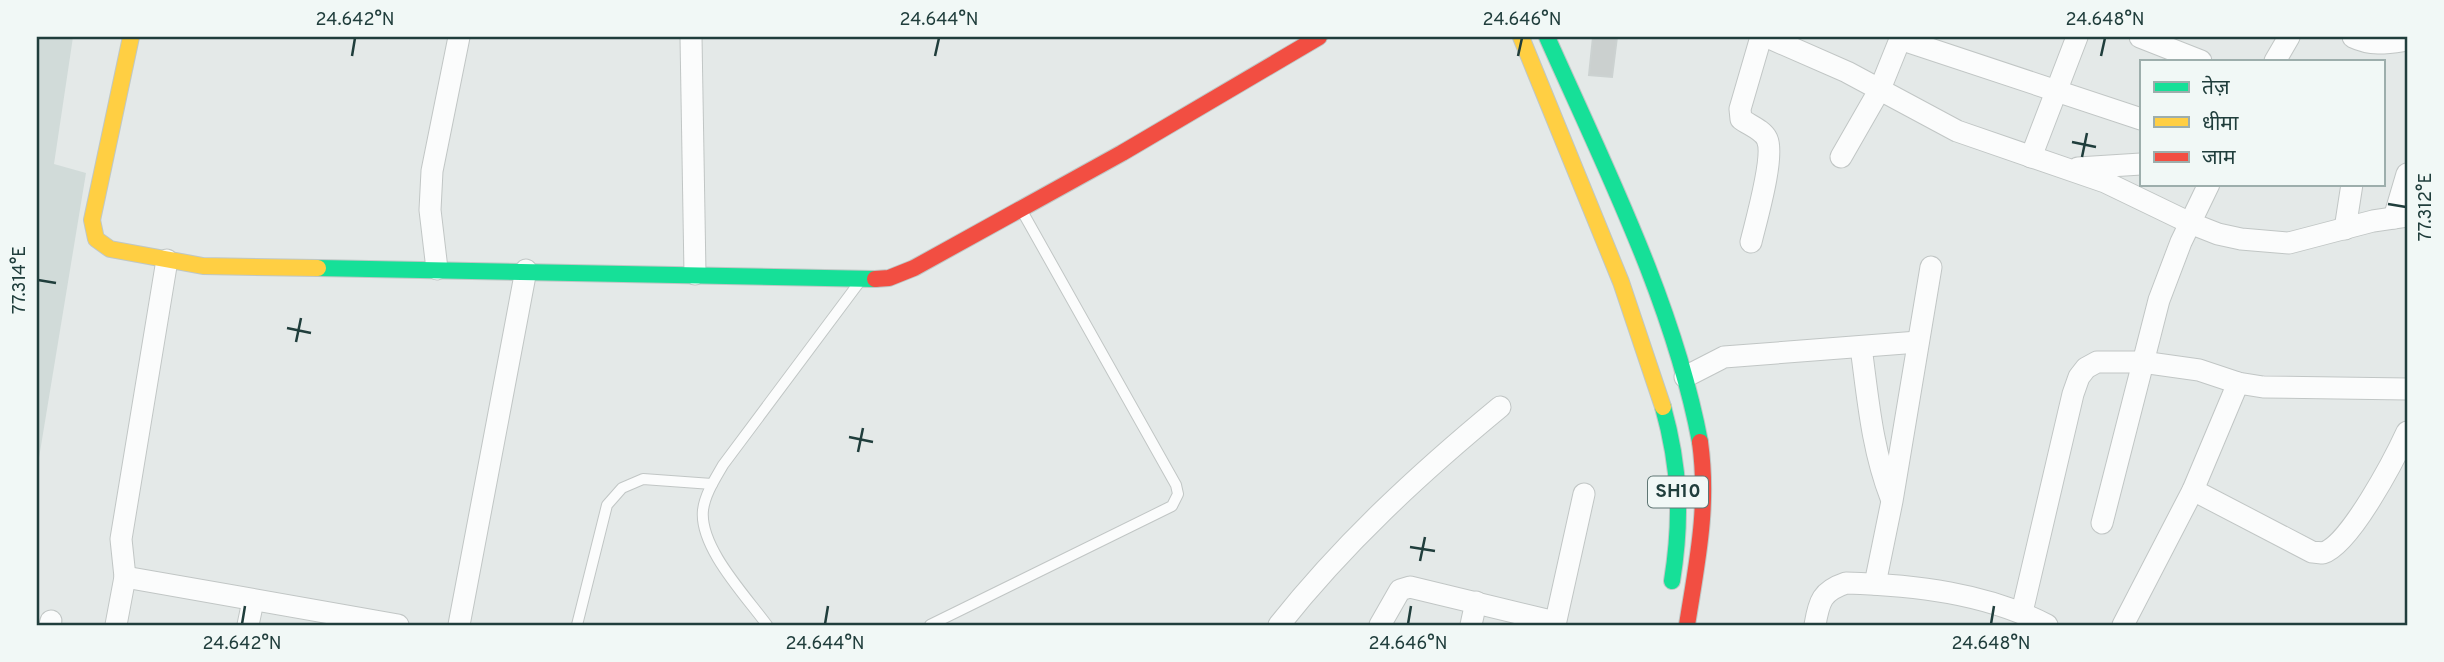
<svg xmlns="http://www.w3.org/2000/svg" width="2444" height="662" viewBox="0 0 2444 662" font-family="Overpass,'Noto Sans Devanagari',sans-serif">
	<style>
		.built { fill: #d1dbd9 }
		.building { fill: #cbd0cf; stroke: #ccd2d1; stroke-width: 2 }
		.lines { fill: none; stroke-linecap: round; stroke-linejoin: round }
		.lane-casing { stroke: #c1c6c5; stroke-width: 12 }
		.street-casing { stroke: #c1c6c5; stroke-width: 23 }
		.fast-casing { stroke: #bfc7c5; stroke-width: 18 }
		.slow-casing { stroke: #bfc7c5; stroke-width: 18 }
		.jam-casing { stroke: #bfc7c5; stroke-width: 18 }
		.lane { stroke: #fbfcfc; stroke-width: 10 }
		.street { stroke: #fbfcfc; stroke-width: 21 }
		.fast { stroke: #16e098; stroke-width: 16 }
		.slow { stroke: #ffcf43; stroke-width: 16 }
		.jam { stroke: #f24e42; stroke-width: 16 }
		.ticks { fill: none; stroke: #203e3c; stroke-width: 2.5 }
		.labels { text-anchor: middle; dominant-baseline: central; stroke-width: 7; stroke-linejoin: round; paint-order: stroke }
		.shield { fill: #f1f8f6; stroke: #5f7674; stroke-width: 2 }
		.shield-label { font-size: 19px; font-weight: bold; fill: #203e3c }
		.neatline { fill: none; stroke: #203e3c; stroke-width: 2.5 }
		.ticks-label { font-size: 18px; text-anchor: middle; fill: #203e3c }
	</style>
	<rect width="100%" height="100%" fill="#e4e9e8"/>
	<polygon class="built" points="37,37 73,37 54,164 86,173 37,470"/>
	<polygon class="building" points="1593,37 1617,37 1612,77 1589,75"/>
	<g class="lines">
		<g class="lane-casing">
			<g id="lane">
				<polyline points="577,625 607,505 622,488 643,479 712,484"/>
				<path d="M767,625C745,595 699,547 703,510C705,494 715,479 723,465L858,284"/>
				<polyline points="930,625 1172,506 1178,494 1176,485 1022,211"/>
			</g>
		</g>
		<g class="street-casing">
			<g id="street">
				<polyline points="691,37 695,274"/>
				<polyline points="1767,37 1847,72 1957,131 2105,182 2190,223 2218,234 2241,239 2289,243 2373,221 2407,216"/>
				<polyline points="2140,37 2201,61"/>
				<path d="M2353,37C2372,46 2387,43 2407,40"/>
				<polyline points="1900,39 2141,119"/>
				<polyline points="2275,61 2289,37"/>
				<polyline points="1841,157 1880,89 1901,37"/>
				<polyline points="2031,157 2077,37"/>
				<polyline points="2078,168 2141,164"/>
				<polyline points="2394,218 2407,174"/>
				<polyline points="2345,229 2352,184"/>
				<path d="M1751,242C1756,221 1775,156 1767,139C1763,130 1749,125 1741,119L1740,109L1761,37"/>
				<polyline points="437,269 430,210 432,171 459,37"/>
				<path d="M1861,347C1868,399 1872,449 1891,498"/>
				<polyline points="1685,377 1724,357 1918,342"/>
				<path d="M2193,490L2312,552C2314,552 2321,553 2323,553C2350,545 2395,458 2407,432"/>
				<polyline points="2102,523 2159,300 2181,242 2209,184"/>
				<polyline points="125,577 398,625"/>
				<polyline points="1875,584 1892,501 1931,267"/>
				<polyline points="2022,612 2073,394 2079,377 2086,368 2097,362 2142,362 2199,370 2238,383 2263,387 2407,389"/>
				<polyline points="50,625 51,621"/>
				<polyline points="116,625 125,577 121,539 167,260"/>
				<polyline points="248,625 253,601"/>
				<polyline points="459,625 526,270"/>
				<path d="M1279,625C1344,543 1420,473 1500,407"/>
				<polyline points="1380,625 1400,590 1410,587 1555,622"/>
				<polyline points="1471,625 1476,602"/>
				<polyline points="1555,625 1584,494"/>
				<path d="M1815,625C1819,601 1822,591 1846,583C1914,585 1986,593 2047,625"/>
				<polyline points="2123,625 2193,490 2238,383"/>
			</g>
		</g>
		<g class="fast-casing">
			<g id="fast">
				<path d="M1547,37C1604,165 1674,304 1700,442"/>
				<polyline points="318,268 875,279"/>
				<path d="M1663,407C1680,468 1682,519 1672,581"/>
			</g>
		</g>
		<g class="slow-casing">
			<g id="slow">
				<polyline points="131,37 92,220 96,239 110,249 203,266 318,268"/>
				<polyline points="1521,37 1621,282 1663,407"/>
			</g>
		</g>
		<g class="jam-casing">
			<g id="jam">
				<polyline points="875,279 889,278 914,268 1122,153 1319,37"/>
				<path d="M1687,625C1697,562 1709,507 1700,442"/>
			</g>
		</g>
		<use href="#lane" class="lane"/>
		<use href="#street" class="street"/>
		<use href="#fast" class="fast"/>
		<use href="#slow" class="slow"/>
		<use href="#jam" class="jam"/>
	</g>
	<path class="ticks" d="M352,56L355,38M935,56L939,38M1518,56L1522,38M2101,56L2105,38M2072,142L2096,147M2082,157L2087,133M2388,204L2406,207M38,280L56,283M287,328L311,333M296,342L301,318M849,437L873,442M858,452L863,428M1410,547L1435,551M1420,561L1425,537M242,624L245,606M825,624L828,606M1408,624L1411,606M1991,624L1994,606"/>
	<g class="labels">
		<rect class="shield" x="1648" y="476.5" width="60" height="31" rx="5"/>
		<g class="shield-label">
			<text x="1678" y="492">SH10</text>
		</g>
	</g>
	<rect width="2444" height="662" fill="none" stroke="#f1f8f6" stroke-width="77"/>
	<rect x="2140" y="60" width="245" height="126" fill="#f1f8f6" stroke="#9daeac" stroke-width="2"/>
	<rect x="2154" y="82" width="35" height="10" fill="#16e098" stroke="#9daeac" stroke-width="2"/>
	<text x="2202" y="94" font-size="21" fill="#203e3c">तेज़</text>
	<rect x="2154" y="117" width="35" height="10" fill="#ffcf43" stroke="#9daeac" stroke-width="2"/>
	<text x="2202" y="130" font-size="21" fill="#203e3c">धीमा</text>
	<rect x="2154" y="152" width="35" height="10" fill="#f24e42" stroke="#9daeac" stroke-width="2"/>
	<text x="2202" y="164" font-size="21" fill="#203e3c">जाम</text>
	<rect x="38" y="38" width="2368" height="586" class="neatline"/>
	<g class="ticks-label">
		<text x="355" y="25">24.642°N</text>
		<text x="939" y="25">24.644°N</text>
		<text x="1522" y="25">24.646°N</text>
		<text x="2105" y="25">24.648°N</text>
		<text transform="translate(2425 207) rotate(-90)" y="6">77.312°E</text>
		<text transform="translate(19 280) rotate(-90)" y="6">77.314°E</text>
		<text x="242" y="649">24.642°N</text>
		<text x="825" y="649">24.644°N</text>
		<text x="1408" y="649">24.646°N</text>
		<text x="1991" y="649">24.648°N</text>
	</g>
</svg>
